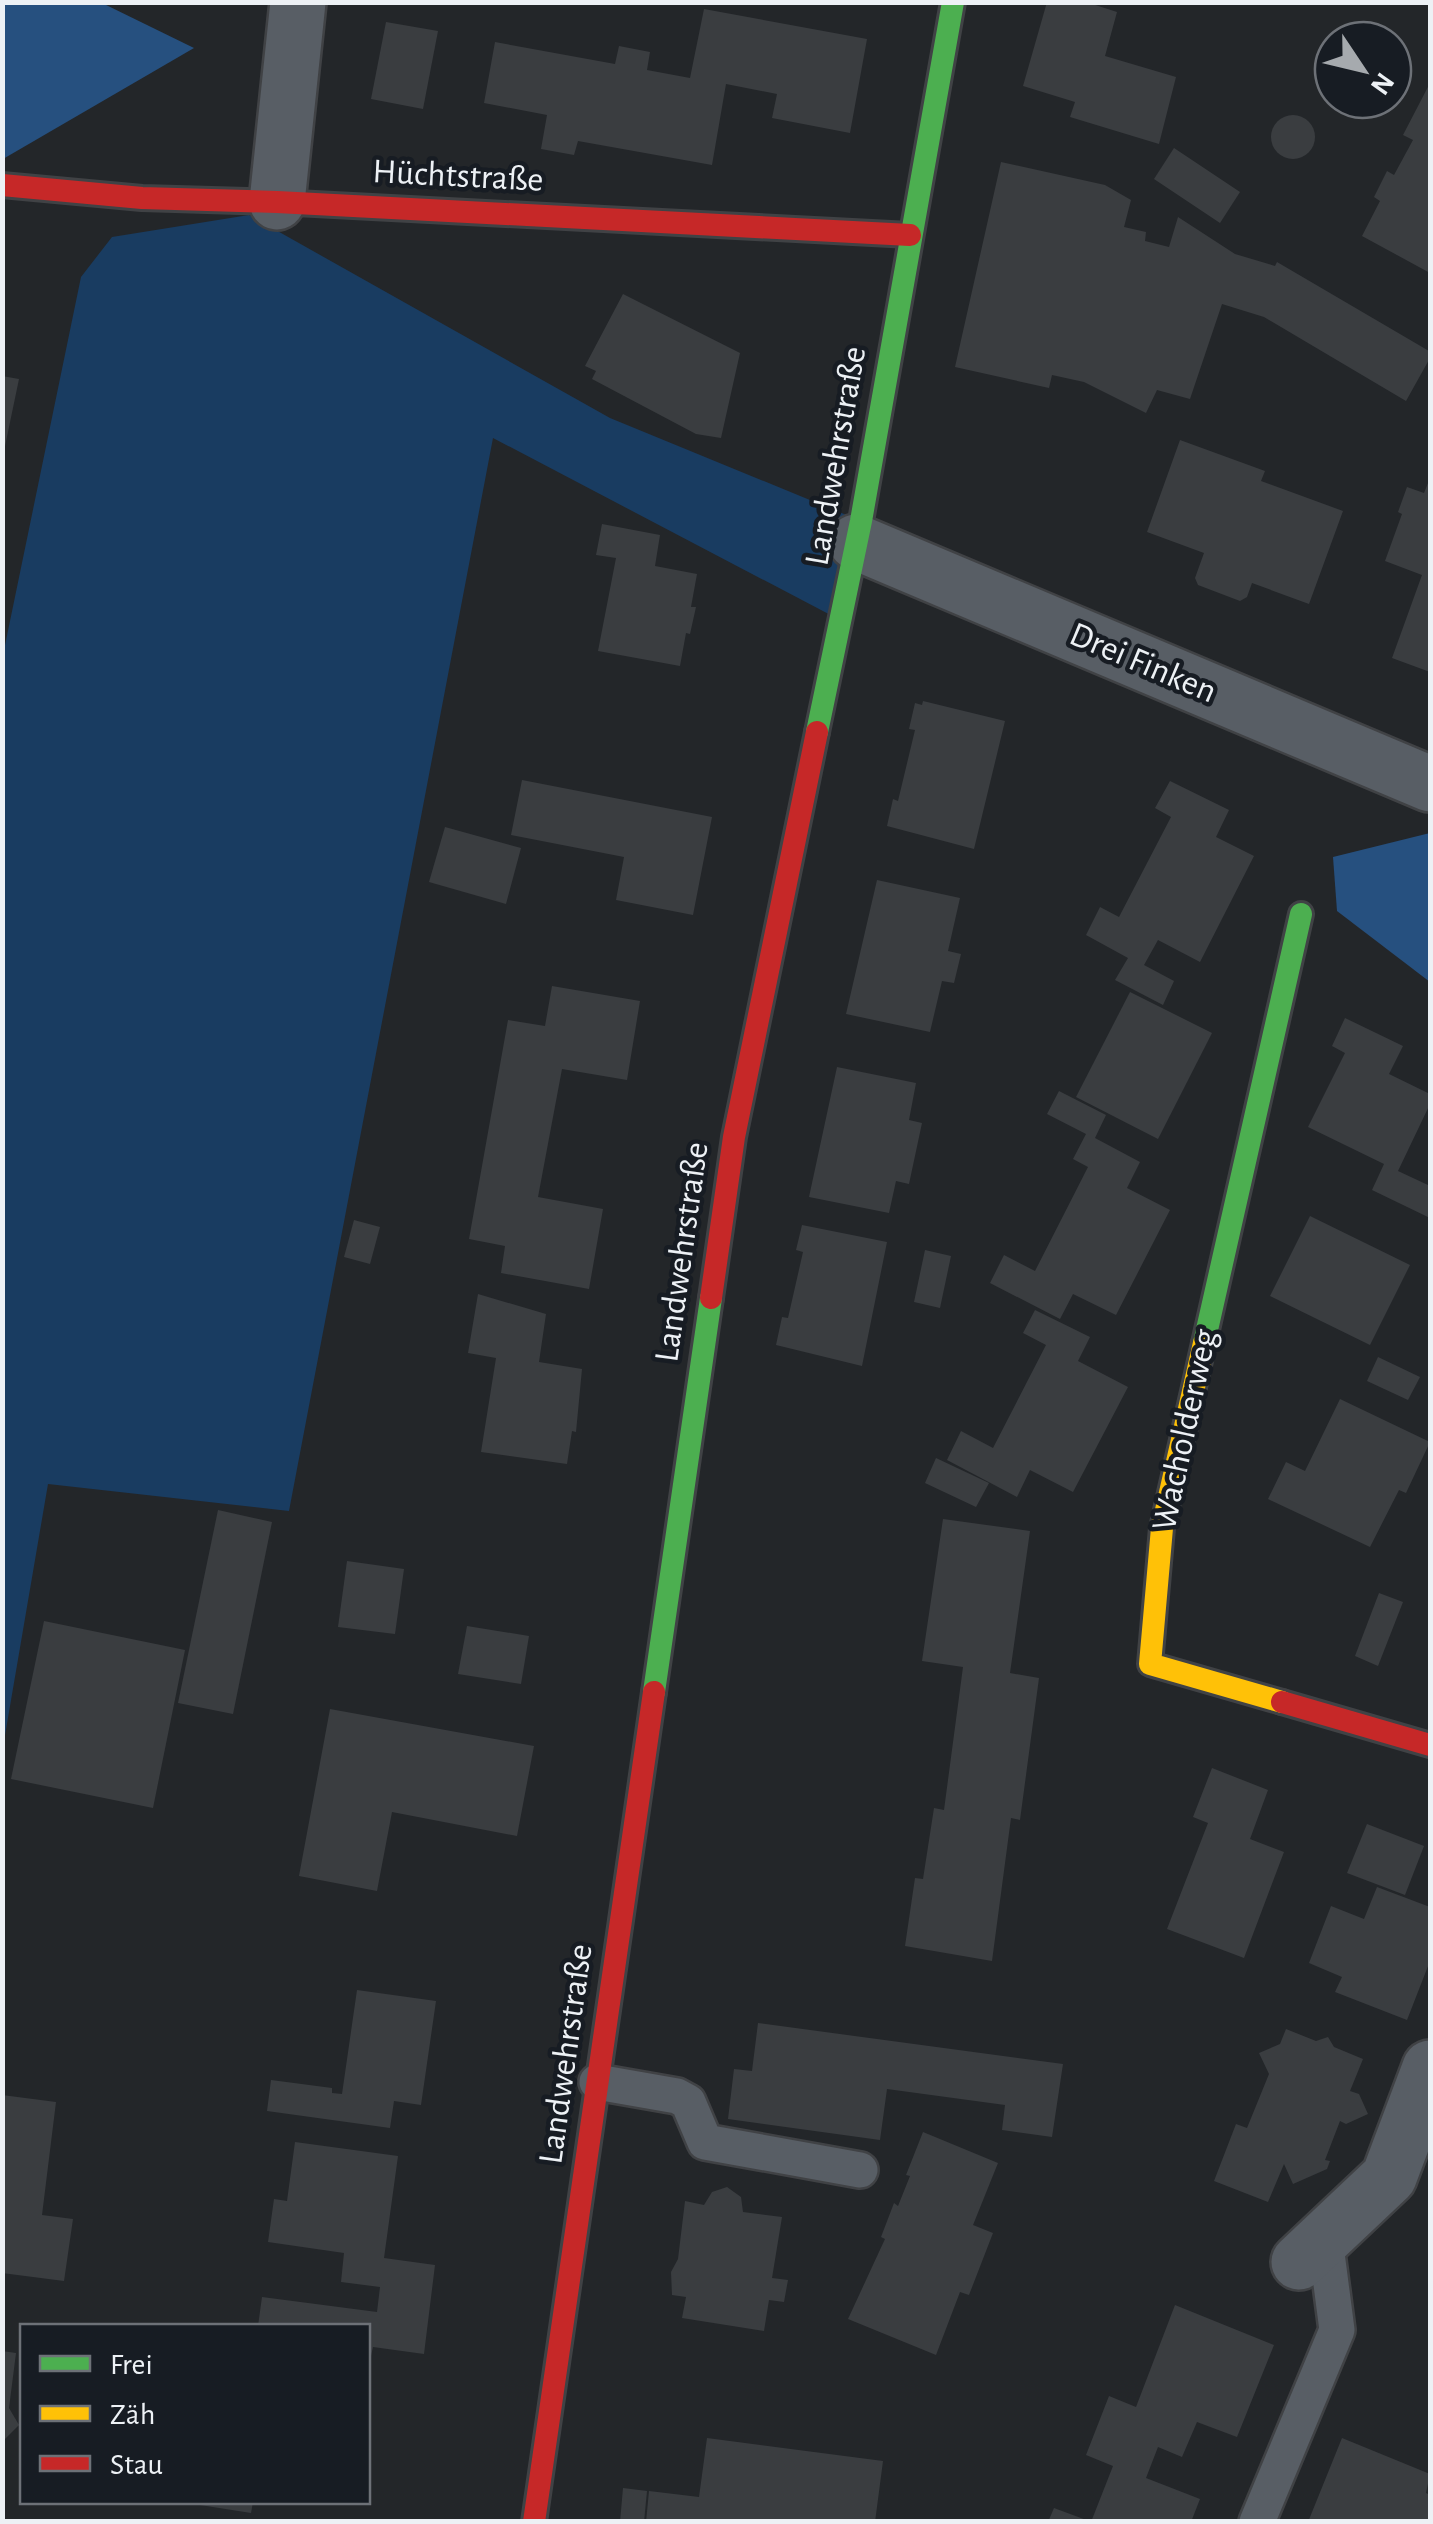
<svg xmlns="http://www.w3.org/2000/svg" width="1433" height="2524" viewBox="0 0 1433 2524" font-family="'Alegreya Sans',sans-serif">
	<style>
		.green { fill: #193c61 }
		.forest { fill: #26507f }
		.building { fill: #3a3d40 }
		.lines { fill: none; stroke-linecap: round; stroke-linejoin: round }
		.lane-casing { stroke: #404245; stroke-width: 40 }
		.street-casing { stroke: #404245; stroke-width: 60 }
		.fast-casing { stroke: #404245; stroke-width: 28 }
		.slow-casing { stroke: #404245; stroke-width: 28 }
		.jam-casing { stroke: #404245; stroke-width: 28 }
		.lane { stroke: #585e65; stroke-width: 35 }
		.street { stroke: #585e65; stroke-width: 55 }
		.fast { stroke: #4caf50; stroke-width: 22 }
		.slow { stroke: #ffc107; stroke-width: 22 }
		.jam { stroke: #c62828; stroke-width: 22 }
		.labels { text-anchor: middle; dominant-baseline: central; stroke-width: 9; stroke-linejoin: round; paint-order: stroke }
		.street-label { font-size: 35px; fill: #edf1f5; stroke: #171c23 }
	</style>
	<rect width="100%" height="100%" fill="#232629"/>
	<polygon class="green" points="249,215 610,418 861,521 840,620 493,438 289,1511 48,1484 3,1747 3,655 81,277 112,237"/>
	<g class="forest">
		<polygon points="2,3 102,3 194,48 3,159"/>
		<polygon points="1430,833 1430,982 1337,911 1333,857"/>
	</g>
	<g class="building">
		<polygon points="1047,2 1086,2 1117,12 1105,56 1176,77 1159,144 1070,117 1075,102 1023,86"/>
		<polygon points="704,9 867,39 850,133 772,118 777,94 726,84 712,165 578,141 574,155 541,149 547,115 484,103 495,42 615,64 619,46 650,52 647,70 690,78"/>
		<polygon points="386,22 438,31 423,109 371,99"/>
		<polygon points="1430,83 1430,273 1362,236 1380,201 1374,197 1387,171 1394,175 1413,140 1403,135"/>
		<circle cx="1293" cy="137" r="22"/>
		<polygon points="1174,148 1240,192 1220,223 1154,179"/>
		<polygon points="1001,162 1105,185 1131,200 1124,227 1146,232 1145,241 1169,247 1178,217 1235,254 1275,266 1277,262 1429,351 1430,358 1406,401 1264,317 1222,304 1190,399 1157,390 1146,413 1084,382 1052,375 1049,388 955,367"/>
		<polygon points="623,294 740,353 721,438 696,434 592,379 596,371 585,366"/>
		<polygon points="2,376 19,379 4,451 2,451"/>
		<polygon points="1180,440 1265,471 1261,481 1343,511 1309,604 1252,583 1247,597 1240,601 1198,585 1195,578 1204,553 1147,532"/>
		<polygon points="1430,478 1430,672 1392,658 1422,575 1385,561 1402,514 1398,512 1407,487 1424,493"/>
		<polygon points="602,524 660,535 655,566 697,574 691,607 696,607 690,634 686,633 680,666 598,651 616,558 596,555"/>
		<polygon points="923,701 1005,721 974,849 887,826 893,799 898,801 915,730 909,729 915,703 922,705"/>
		<polygon points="522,780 712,817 693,915 616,900 624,857 511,835"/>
		<polygon points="1170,781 1229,810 1216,837 1254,856 1200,962 1158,940 1144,965 1174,981 1163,1005 1115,980 1128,958 1086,935 1100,907 1119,917 1171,817 1155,808"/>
		<polygon points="445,827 521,848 506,904 429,882"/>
		<polygon points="877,880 960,898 948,951 961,954 954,983 942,981 930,1032 846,1014"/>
		<polygon points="552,986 640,1001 627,1080 562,1069 538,1197 603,1209 589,1289 501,1273 505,1246 469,1239 508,1020 545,1026"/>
		<polygon points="1130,992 1212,1033 1158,1139 1076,1097"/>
		<polygon points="1345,1018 1403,1046 1389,1074 1430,1094 1430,1104 1398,1171 1428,1185 1430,1179 1430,1218 1372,1190 1384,1164 1308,1127 1345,1053 1332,1046"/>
		<polygon points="837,1067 916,1083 909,1120 922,1123 909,1184 896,1181 889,1213 809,1197"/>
		<polygon points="1059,1091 1106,1115 1095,1138 1140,1162 1127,1188 1170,1210 1116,1315 1073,1294 1060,1319 990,1283 1004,1255 1035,1271 1088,1167 1073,1159 1086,1134 1047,1114"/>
		<polygon points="1310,1216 1410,1265 1370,1345 1270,1296"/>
		<polygon points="354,1220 380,1227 370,1264 344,1257"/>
		<polygon points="802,1225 887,1242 862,1366 776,1345 782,1317 788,1318 803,1252 796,1250"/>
		<polygon points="925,1250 951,1256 940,1308 914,1302"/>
		<polygon points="478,1294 546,1314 539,1362 582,1369 576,1432 572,1431 567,1464 481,1452 496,1358 468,1353"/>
		<polygon points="1035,1310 1090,1337 1078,1361 1128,1387 1073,1492 1030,1470 1017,1497 947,1460 961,1431 993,1448 1046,1345 1023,1333"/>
		<polygon points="1378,1357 1420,1377 1408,1400 1367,1381"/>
		<polygon points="1340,1399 1430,1442 1406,1493 1399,1490 1370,1547 1268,1499 1286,1462 1305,1471"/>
		<polygon points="936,1458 989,1483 976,1507 925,1483"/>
		<polygon points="218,1510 272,1522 233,1714 178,1703"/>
		<polygon points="943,1519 1030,1531 1010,1673 1039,1678 1020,1820 1011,1818 992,1961 905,1946 915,1878 923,1879 934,1808 944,1810 963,1667 922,1661"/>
		<polygon points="347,1561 404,1569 395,1634 338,1627"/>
		<polygon points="1379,1593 1403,1602 1378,1666 1355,1656"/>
		<polygon points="44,1621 185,1650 153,1808 11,1779"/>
		<polygon points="467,1626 529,1636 521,1684 458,1674"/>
		<polygon points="330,1709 534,1746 517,1836 392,1812 377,1891 299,1876"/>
		<polygon points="1212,1768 1268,1790 1250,1839 1284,1852 1244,1958 1167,1929 1208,1823 1193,1817"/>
		<polygon points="1367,1824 1424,1846 1405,1895 1347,1873"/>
		<polygon points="1377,1887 1430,1907 1430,1961 1407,2020 1335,1992 1342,1977 1309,1963 1331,1906 1364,1919"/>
		<polygon points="357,1990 436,2001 421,2105 394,2101 390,2128 267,2111 271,2080 332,2088 332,2093 342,2094"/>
		<polygon points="758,2023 1063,2064 1052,2137 1002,2130 1005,2105 887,2089 880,2140 728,2119 734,2069 752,2071"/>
		<polygon points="1286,2029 1316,2041 1328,2037 1334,2047 1363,2059 1350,2091 1359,2094 1368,2114 1346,2124 1340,2121 1325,2160 1330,2161 1327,2169 1293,2184 1284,2164 1268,2202 1214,2181 1236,2124 1247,2128 1269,2074 1259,2053 1280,2044"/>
		<polygon points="2,2095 56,2102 42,2215 73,2219 64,2281 2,2273"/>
		<polygon points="923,2132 998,2163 973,2225 993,2233 969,2295 960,2292 936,2355 848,2319 885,2239 881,2237 894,2203 898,2206 910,2176 906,2175"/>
		<polygon points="295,2142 398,2156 384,2258 435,2265 424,2354 373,2347 368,2369 368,2326 258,2326 262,2297 377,2312 380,2287 341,2282 344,2253 268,2242 274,2199 287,2201"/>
		<polygon points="727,2187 741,2197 743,2212 782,2217 772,2278 788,2280 784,2302 769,2300 764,2331 682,2318 686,2297 672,2295 671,2272 678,2259 685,2201 704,2205 712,2192"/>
		<polygon points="1175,2305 1274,2345 1237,2437 1197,2422 1182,2457 1158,2447 1146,2478 1200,2499 1191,2522 1091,2522 1113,2466 1086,2455 1109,2396 1136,2407"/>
		<polygon points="2,2351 16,2353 9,2408 19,2425 2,2442"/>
		<polygon points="707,2438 883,2461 875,2522 646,2522 649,2491 699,2497"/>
		<polygon points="1342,2438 1430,2474 1426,2493 1430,2495 1430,2522 1308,2522"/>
		<polygon points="623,2488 647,2491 644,2522 620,2522"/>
		<polygon points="181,2502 253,2502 251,2513"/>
		<polygon points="1054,2508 1089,2521 1089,2522 1048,2522"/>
	</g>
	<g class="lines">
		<g class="lane-casing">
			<g id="lane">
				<polyline points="597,2082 677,2096 688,2102 705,2142 860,2170"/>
				<polyline points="1257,2522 1337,2330 1325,2238"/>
			</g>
		</g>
		<g class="street-casing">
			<g id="street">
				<polyline points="277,202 298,2"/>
				<polyline points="856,542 1430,784"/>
				<polyline points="1299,2262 1389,2177 1430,2068"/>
			</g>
		</g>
		<g class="fast-casing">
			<g id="fast">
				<polyline points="817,732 861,521 953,2"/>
				<polyline points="1204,1343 1301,914"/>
				<polyline points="654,1692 711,1298"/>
			</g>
		</g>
		<g class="slow-casing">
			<polyline id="slow" points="1204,1343 1162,1528 1150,1664 1282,1702"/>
		</g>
		<g class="jam-casing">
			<g id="jam">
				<polyline points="2,185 142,198 277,202 910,235"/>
				<polyline points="711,1298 734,1137 817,732"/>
				<polyline points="1282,1702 1430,1745"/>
				<polyline points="534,2522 654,1692"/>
			</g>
		</g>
		<use href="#lane" class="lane"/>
		<use href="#street" class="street"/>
		<use href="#fast" class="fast"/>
		<use href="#slow" class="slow"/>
		<use href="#jam" class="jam"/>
	</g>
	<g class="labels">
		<g class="street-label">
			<text transform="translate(458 176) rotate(3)">Hüchtstraße</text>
			<text transform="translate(836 456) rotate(-80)">Landwehrstraße</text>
			<text transform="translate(1143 663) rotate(23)">Drei Finken</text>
			<text transform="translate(682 1252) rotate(-82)">Landwehrstraße</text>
			<text transform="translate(1185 1430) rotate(-78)">Wacholderweg</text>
			<text transform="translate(566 2054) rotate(-82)">Landwehrstraße</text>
		</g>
	</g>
	<rect width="1433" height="2524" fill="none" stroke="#edf1f5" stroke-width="10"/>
	<rect x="20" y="2324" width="350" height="180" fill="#171c23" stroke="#6d7177" stroke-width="2.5"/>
	<rect x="40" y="2356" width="50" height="15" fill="#4caf50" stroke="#6d7177" stroke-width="2.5"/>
	<text x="110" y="2374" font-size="30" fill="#edf1f5">Frei</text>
	<rect x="40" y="2406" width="50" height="15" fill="#ffc107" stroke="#6d7177" stroke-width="2.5"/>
	<text x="110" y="2424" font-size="30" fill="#edf1f5">Zäh</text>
	<rect x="40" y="2456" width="50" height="15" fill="#c62828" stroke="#6d7177" stroke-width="2.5"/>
	<text x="110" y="2474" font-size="30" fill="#edf1f5">Stau</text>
	<g transform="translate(1363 70) rotate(125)"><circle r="48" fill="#171c23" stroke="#6d7177" stroke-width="2.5"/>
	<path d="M0-8L18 38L0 25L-18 38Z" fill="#a6aaae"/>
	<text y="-15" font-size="28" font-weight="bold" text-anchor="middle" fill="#edf1f5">N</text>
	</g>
</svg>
